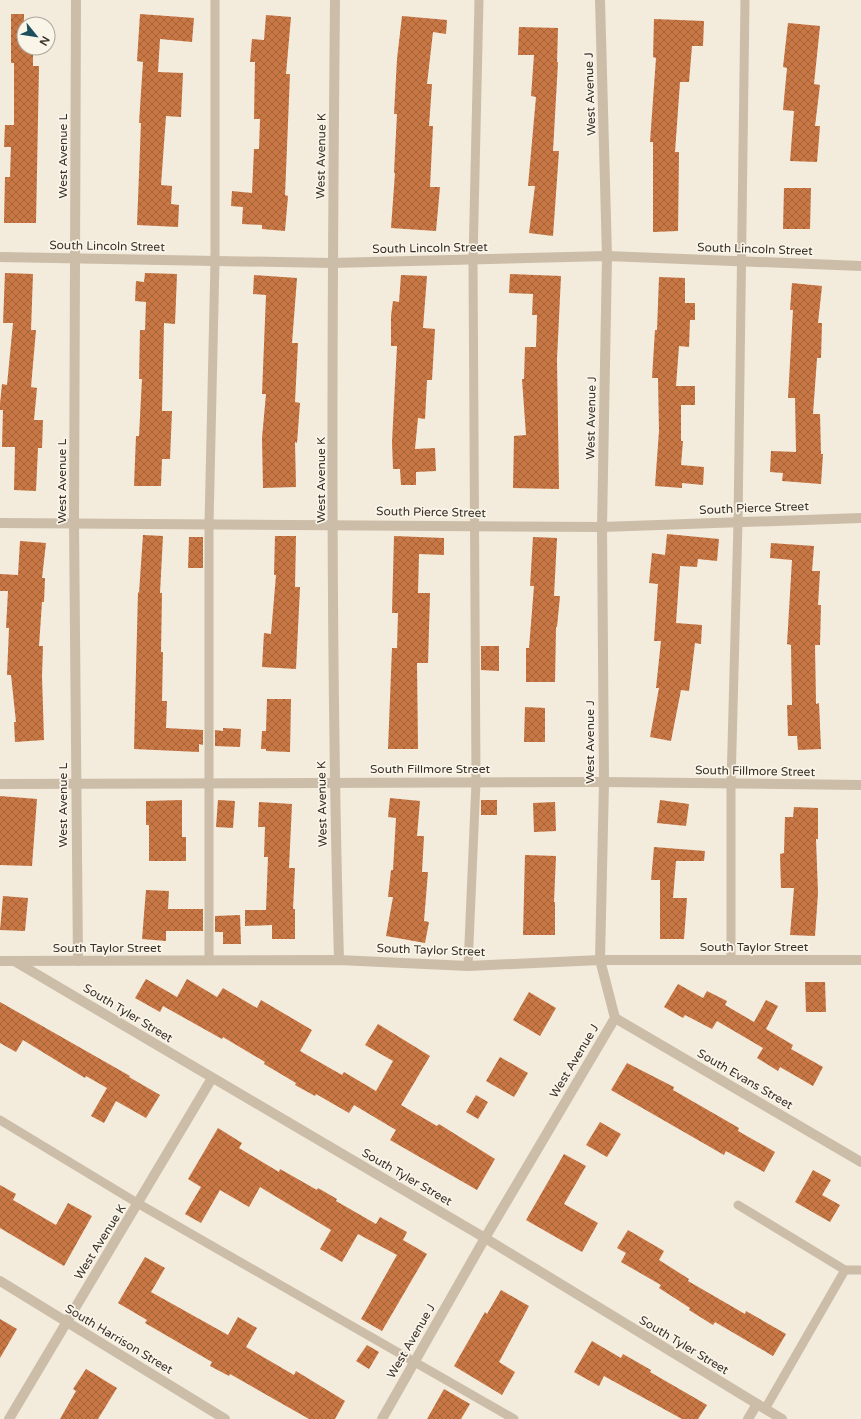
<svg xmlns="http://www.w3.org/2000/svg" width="861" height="1419" viewBox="0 0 861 1419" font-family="'Varela Round',sans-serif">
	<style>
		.building { fill: url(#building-cross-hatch) }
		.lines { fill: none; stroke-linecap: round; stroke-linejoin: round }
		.lane { stroke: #ccbda8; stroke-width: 9 }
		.street { stroke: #ccbda8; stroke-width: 10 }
		.labels { text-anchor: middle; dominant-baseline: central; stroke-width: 3.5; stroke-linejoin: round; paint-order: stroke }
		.street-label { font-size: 12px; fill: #382f28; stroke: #faf5e9 }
	</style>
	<defs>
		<pattern id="building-cross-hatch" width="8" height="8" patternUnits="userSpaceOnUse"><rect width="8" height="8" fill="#c97744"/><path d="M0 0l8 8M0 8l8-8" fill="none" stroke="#a46239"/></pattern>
	</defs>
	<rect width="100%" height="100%" fill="#f3ebdc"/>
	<g class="building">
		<polygon points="11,14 24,14 24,48 33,48 33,66 39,66 36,223 4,223 5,177 10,177 11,147 4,147 5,125 14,125 14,63 11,63"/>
		<polygon points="140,14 194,18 192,42 160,39 158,72 183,73 181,117 166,116 161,185 172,186 171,204 179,205 178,227 137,225 141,123 139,123 143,62 137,61"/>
		<polygon points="266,15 291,17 286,74 290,74 285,195 288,196 285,231 262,229 262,225 242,224 243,207 231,206 232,191 252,193 254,149 259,149 260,119 254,119 255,62 250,62 252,39 264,40"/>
		<polygon points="402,16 447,20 446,34 433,32 427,84 432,84 429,126 433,126 430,187 440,187 436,231 391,228 395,173 394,173 397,114 394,114 397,59"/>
		<polygon points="654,19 704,21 703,46 692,46 689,82 680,82 675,152 679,152 678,231 653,232 653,142 650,142 656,58 653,57"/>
		<polygon points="788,23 820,26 814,84 820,85 815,126 820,126 817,162 790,161 794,111 783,110 787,68 783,67"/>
		<polygon points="519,27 558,28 557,62 558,62 553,151 559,151 553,236 529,233 535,186 528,186 536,97 531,96 534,55 518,55"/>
		<polygon points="784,188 811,188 810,229 783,229"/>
		<polygon points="5,273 33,274 31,330 36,330 31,387 37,388 34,420 43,420 42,448 38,448 36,491 14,490 15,447 2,447 3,410 0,410 0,404 2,384 7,385 13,323 3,323"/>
		<polygon points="145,273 177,274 175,324 164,323 162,411 172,411 170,459 162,459 161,486 134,486 136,436 139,436 142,379 139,379 140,330 145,330 146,302 135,301 136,281 144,282"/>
		<polygon points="510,274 561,276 557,359 559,489 513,488 514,436 526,435 522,379 524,379 525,347 536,347 537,315 532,315 533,294 509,293"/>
		<polygon points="254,275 297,278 292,343 298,343 295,402 300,403 297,443 295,442 296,487 263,488 262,438 266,394 262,394 266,295 253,294"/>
		<polygon points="401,275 427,276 423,328 435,329 432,380 427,380 425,419 418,418 415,449 435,448 436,471 416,472 416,485 401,485 400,469 393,469 392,442 397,346 391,346 391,316 393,301 399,302"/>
		<polygon points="659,277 685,278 685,303 695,303 695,320 690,320 689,347 679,346 676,386 695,386 695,405 681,405 681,441 683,441 681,465 704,467 703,485 682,483 682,488 655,486 659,431 658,378 652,378 655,330 657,330"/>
		<polygon points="792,283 822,286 818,323 822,323 821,358 817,358 813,414 820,414 821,454 823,454 821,484 782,481 783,473 770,472 771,451 796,452 795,398 788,398 793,310 790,310"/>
		<polygon points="667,534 719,539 717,561 698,559 697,567 680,566 676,623 702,625 701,644 695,643 689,691 681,690 671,741 650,737 659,688 656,688 661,641 654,641 658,584 649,583 652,553 665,555"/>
		<polygon points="143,535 163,536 160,593 162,593 161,652 163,652 162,701 167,701 166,728 203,730 203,745 199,744 199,752 134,749 138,592 139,593"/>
		<polygon points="275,536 296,536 295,587 300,587 296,669 262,667 264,633 271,634 276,575 274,575"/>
		<polygon points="394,536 444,538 444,555 419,554 418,593 430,593 428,663 417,663 418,749 388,749 392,648 397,648 398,613 392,613"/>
		<polygon points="189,537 203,537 203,568 188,568"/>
		<polygon points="533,537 557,538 554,596 560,596 557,627 556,627 555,682 526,682 526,648 529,648 534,586 530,586"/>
		<polygon points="20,541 46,543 42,578 45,578 44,602 42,602 39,646 43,646 42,676 44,740 15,742 14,722 16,722 11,675 7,675 9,628 6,628 8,591 0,591 0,574 18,575"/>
		<polygon points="771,543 814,546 812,571 820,571 818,605 821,605 820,645 815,645 816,704 819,703 821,749 798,750 797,736 788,736 787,705 792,705 791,645 787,644 792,560 770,558"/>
		<polygon points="481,646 499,646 499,671 481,670"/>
		<polygon points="267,699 291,699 290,752 266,751 266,749 261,749 262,731 266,731"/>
		<polygon points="525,707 545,708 545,742 524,742"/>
		<polygon points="223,728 241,729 240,747 215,746 215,730 223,731"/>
		<polygon points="0,796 37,799 32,866 0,865"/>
		<polygon points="390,798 420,801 417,836 424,836 422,872 428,872 424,921 429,922 425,943 386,936 393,897 388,897 391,870 393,870 396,818 388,817"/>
		<polygon points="182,800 182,837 186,837 186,861 149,861 149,825 146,825 146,801"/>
		<polygon points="218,800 235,801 233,828 216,827"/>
		<rect x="481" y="800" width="16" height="15"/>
		<polygon points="660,800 689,804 686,826 657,823"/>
		<polygon points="259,802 292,804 289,868 295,868 293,909 295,909 295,939 272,939 272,925 245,926 245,910 266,910 268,857 264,857 265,827 258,827"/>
		<polygon points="555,802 556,831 534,832 533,803"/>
		<polygon points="794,807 818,808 818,839 816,839 818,893 815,936 790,935 794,888 781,888 780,854 784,853 785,817 793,817"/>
		<polygon points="654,847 705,851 704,861 676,861 673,898 687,898 684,939 660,939 660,880 651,880"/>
		<polygon points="525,855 556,856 554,902 555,902 555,935 523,935"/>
		<polygon points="146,890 169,891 168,909 203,909 203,931 166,931 166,941 142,939"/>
		<polygon points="3,896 28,898 25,931 0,930"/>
		<polygon points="240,915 241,944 223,944 223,932 215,932 215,916"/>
		<polygon points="146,979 177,997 187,979 217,997 223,988 257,1008 261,1000 312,1030 300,1051 342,1075 344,1072 376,1091 393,1061 365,1045 378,1024 430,1056 401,1105 437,1126 439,1124 495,1159 477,1190 390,1140 396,1130 354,1105 349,1113 316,1094 315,1096 295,1085 296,1083 264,1064 265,1062 223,1037 222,1039 163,1006 160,1012 135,998"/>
		<polygon points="805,982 825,982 826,1012 806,1012"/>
		<polygon points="678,984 703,998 707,991 727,1001 725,1005 754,1022 766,1000 778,1006 766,1029 793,1045 791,1049 823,1067 813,1086 780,1067 778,1071 757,1058 763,1048 717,1021 712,1029 685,1015 683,1018 664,1007"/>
		<polygon points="529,992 556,1008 540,1036 513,1020"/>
		<polygon points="0,1002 130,1076 129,1077 160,1095 146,1118 116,1101 104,1123 91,1116 107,1088 86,1076 85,1078 23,1040 16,1052 0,1043"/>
		<polygon points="500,1057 528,1073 514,1097 486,1081"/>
		<polygon points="627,1063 674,1087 673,1090 739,1128 738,1131 775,1152 764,1172 726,1151 724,1155 611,1090"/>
		<polygon points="476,1095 488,1102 478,1119 466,1112"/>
		<polygon points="600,1122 621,1134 607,1157 586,1145"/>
		<polygon points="218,1128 242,1143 239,1148 279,1172 280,1169 317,1190 318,1188 337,1199 336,1201 376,1224 380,1217 407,1232 403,1240 427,1254 382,1331 361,1319 397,1255 358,1234 342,1262 320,1249 331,1230 260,1187 249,1207 220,1190 201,1223 185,1214 201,1187 188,1179"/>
		<polygon points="564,1154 586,1166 564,1204 598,1223 582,1252 526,1220"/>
		<polygon points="813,1170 831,1180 822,1195 840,1205 830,1222 795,1202"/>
		<polygon points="0,1185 16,1194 13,1200 56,1225 68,1203 92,1216 64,1266 0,1228"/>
		<polygon points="628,1230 664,1251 659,1260 689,1279 688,1281 745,1314 746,1311 786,1334 773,1356 715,1322 713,1325 689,1310 690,1308 659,1288 661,1285 621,1262 626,1253 617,1248"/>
		<polygon points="145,1257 165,1268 151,1292 228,1335 238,1317 257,1328 246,1347 294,1375 296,1371 345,1401 335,1419 309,1419 230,1374 229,1376 210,1366 212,1362 145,1323 147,1320 118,1303"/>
		<polygon points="501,1290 529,1306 499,1362 515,1372 502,1395 454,1366 485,1312 487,1314"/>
		<polygon points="0,1319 17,1329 0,1358"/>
		<polygon points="592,1341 621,1358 623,1354 651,1370 650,1372 707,1405 698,1419 682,1419 604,1376 599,1386 574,1372"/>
		<polygon points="367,1345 379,1352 369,1369 356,1361"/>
		<polygon points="86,1369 117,1388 98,1419 60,1419 76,1391 73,1389"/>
		<polygon points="444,1389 470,1404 461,1419 427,1419"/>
	</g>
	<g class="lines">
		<g class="lane">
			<polyline points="209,960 209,524 215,261 215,0"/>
			<polyline points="731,960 731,784 738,522 745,0"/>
			<polyline points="468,966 476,782 473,260 479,0"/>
			<polyline points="0,1120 139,1204 514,1419"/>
			<polyline points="738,1205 845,1270"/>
			<polyline points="765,1409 845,1270 861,1270"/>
		</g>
		<g class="street">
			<polyline points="76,0 74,524 78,961"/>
			<path d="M335,0C332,320 330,640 339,960"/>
			<polyline points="0,257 332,263 607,256 861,266"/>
			<polyline points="0,523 602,527 861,518"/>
			<polyline points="0,784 604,782 861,785"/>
			<polyline points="0,961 339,960 468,966 600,960 861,960"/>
			<polyline points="16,962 485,1238 782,1419"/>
			<polyline points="615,1018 861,1162"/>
			<polyline points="0,1281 225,1419"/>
			<polyline points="9,1419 212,1078"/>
			<polyline points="382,1419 485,1238 615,1018 600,960 604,782 602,527 607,256 600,0"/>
			<polyline points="748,1419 757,1404"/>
		</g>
	</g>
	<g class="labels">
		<g class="street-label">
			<text transform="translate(590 94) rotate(-92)">West Avenue J</text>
			<text transform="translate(63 156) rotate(-90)">West Avenue L</text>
			<text transform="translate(321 156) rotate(-89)">West Avenue K</text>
			<text transform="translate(107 246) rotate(1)">South Lincoln Street</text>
			<text transform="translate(430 248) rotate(-1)">South Lincoln Street</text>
			<text transform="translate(755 249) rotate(2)">South Lincoln Street</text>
			<text transform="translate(591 418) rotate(-89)">West Avenue J</text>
			<text transform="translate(321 480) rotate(-90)">West Avenue K</text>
			<text transform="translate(62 481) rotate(-90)">West Avenue L</text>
			<text transform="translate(754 508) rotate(-2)">South Pierce Street</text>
			<text transform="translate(431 512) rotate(1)">South Pierce Street</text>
			<text transform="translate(590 742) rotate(-90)">West Avenue J</text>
			<text x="430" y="769">South Fillmore Street</text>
			<text transform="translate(755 771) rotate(1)">South Fillmore Street</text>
			<text transform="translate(322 804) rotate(-91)">West Avenue K</text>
			<text transform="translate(63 805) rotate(-90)">West Avenue L</text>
			<text x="754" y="947">South Taylor Street</text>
			<text x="107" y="948">South Taylor Street</text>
			<text transform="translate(431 950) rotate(2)">South Taylor Street</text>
			<text transform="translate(128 1013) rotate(31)">South Tyler Street</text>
			<text transform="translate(574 1061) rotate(-59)">West Avenue J</text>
			<text transform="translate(745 1079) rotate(30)">South Evans Street</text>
			<text transform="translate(407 1177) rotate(30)">South Tyler Street</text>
			<text transform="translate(100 1242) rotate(-58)">West Avenue K</text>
			<text transform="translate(119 1339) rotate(31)">South Harrison Street</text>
			<text transform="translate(411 1341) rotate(-60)">West Avenue J</text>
			<text transform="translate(684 1345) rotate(31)">South Tyler Street</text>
		</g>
	</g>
	<g transform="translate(36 36) rotate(120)"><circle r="19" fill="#faf5e9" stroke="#aca69c"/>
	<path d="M0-3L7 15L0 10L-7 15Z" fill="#1c4e5b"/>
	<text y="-6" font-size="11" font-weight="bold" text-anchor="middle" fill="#382f28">N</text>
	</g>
</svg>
